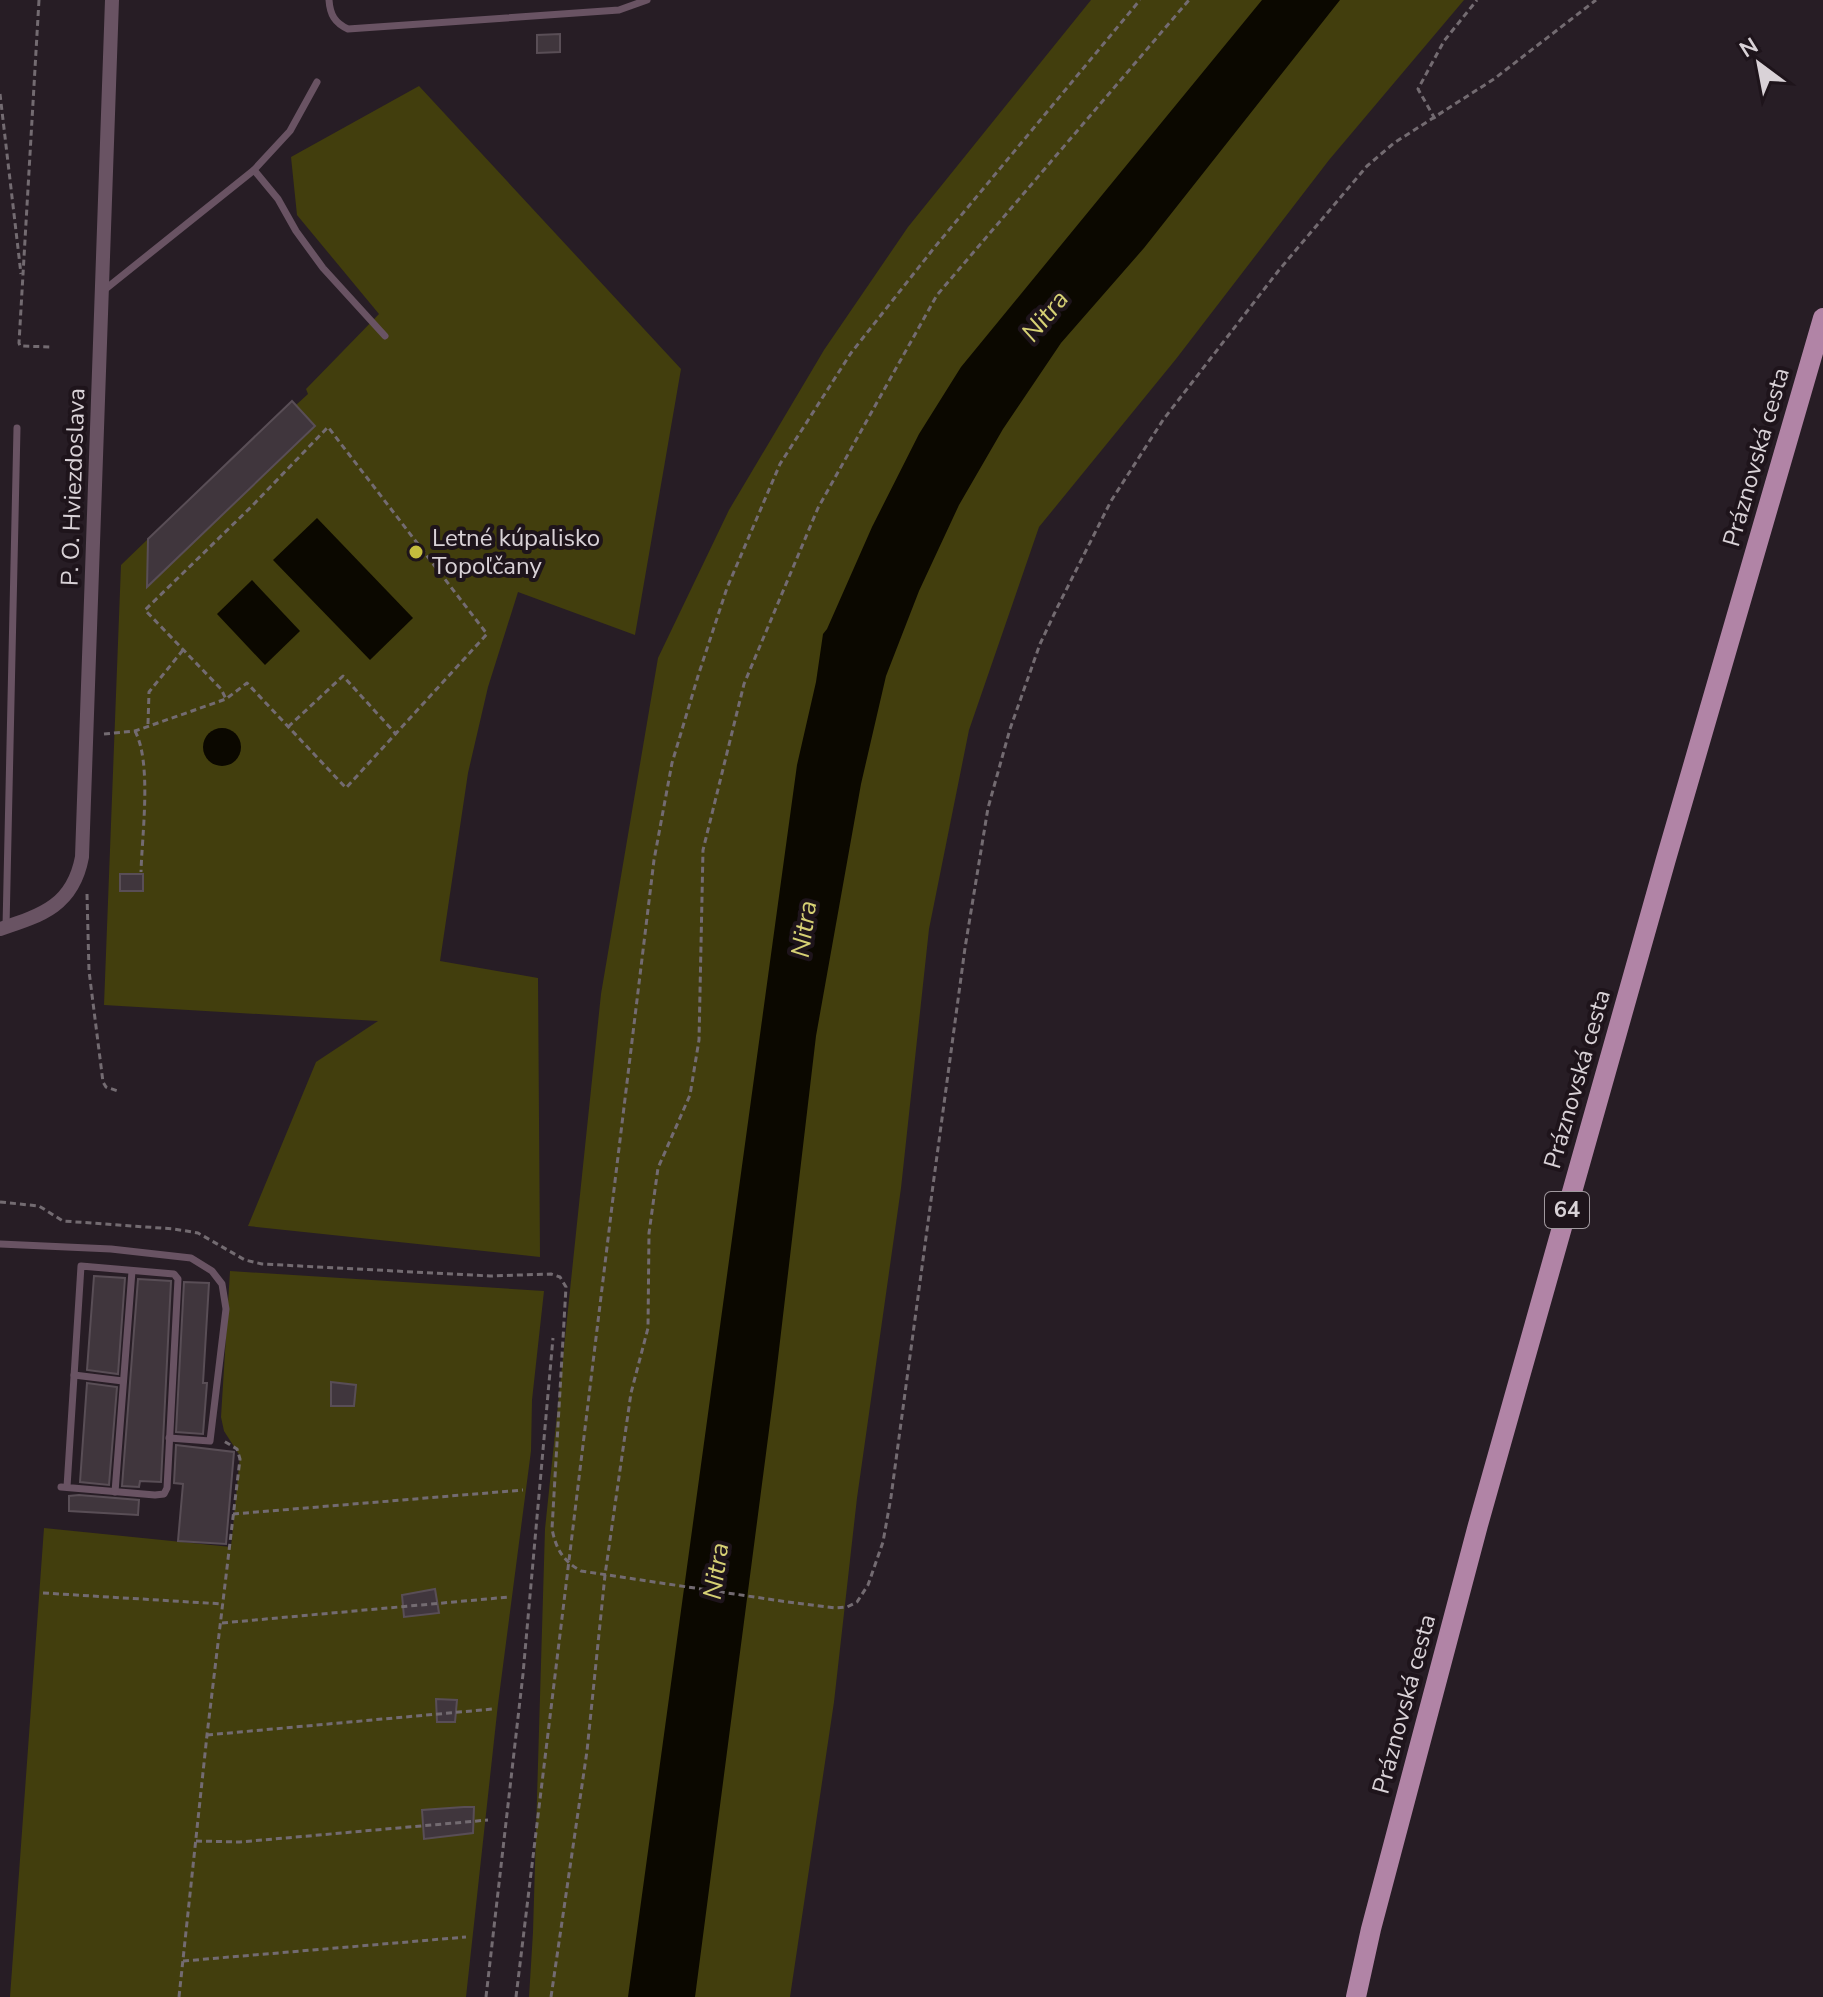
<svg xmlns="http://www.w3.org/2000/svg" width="1823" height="1997" viewBox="0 0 1823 1997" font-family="'Nunito Sans',sans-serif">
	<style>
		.green { fill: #423e0d }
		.water { fill: #0b0800 }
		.building { fill: #40363d; stroke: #594e56; stroke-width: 2 }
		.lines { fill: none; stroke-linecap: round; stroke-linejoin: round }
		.path { stroke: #736b71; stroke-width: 3; stroke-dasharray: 6 4; stroke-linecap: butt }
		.service { stroke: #695363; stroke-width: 7 }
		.minor { stroke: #695363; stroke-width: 14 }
		.primary { stroke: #b184a6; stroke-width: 20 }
		.poi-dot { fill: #c5bc3d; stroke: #1e141b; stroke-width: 3 }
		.labels { text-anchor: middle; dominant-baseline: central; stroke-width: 8; stroke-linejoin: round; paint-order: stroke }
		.shield { fill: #1e141b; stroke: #a1999f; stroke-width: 2 }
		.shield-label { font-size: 22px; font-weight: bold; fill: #d9d2d7 }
		.street-label { font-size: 24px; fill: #d9d2d7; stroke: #1e141b }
		.poi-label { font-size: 24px; fill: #d9d2d7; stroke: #1e141b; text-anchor: start }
		.water-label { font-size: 26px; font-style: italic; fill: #d6d074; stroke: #1e141b }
	</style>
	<rect width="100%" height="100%" fill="#271d25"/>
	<g class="green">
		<polygon points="1091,0 1464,0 1329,160 1176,359 1039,527 969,730 929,929 901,1188 857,1498 834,1702 790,1997 529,1997 533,1932 545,1529 601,994 658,658 729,510 824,350 908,227"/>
		<polygon points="419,86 681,369 635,635 518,592 488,687 468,773 440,961 538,978 540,1257 248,1226 316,1062 378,1021 104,1005 121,565 148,539 148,586 315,426 296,405 308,394 306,389 379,314 297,215 291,157"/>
		<polygon points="230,1271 544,1291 532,1400 531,1451 498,1704 466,1997 10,1997 44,1528 231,1547 240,1456 224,1431 221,1417"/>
	</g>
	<g class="water">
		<polygon points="1262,0 1340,0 1144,248 1061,343 1003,429 959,505 919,591 886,676 861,784 816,1036 774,1392 695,1997 628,1997 797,765 816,682 823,634 827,629 872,527 919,434 961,367"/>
		<polygon points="317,518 413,618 370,660 273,560"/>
		<polygon points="252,580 300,631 265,665 217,614"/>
		<circle cx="222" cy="747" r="19"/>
	</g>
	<g class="building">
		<polygon points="560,34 560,52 537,53 537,35"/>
		<polygon points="292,401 315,426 147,587 148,539"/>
		<rect x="120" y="874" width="23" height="17"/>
		<polygon points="94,1276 125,1278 118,1374 87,1370"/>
		<polygon points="138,1279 171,1281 161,1482 140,1481 139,1487 122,1486"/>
		<polygon points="184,1282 209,1283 203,1383 207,1383 203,1434 176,1432"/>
		<polygon points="331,1382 356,1385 354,1406 331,1406"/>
		<polygon points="87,1383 117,1387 109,1485 80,1482"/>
		<polygon points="176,1445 234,1452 226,1544 178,1541 183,1484 174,1483"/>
		<polygon points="79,1495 139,1500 138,1515 69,1511 69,1496"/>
		<polygon points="435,1589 439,1613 404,1617 402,1595"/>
		<polygon points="436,1699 457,1700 455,1722 437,1722"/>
		<polygon points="464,1807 474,1807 473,1833 424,1839 422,1810"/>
	</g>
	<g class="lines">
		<g class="path">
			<polyline points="39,0 19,343 20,346 53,347"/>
			<polyline points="0,94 21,274"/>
			<polyline points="1435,119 1418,89 1444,41 1477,0"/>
			<polyline points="148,724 149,692 183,650"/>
			<polyline points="288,727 343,676 395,733"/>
			<path d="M135,731C152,763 142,834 141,872"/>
			<polyline points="104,734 135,731 226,699 247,683 346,788 487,634 328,427 252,506 145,610 221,689 226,699"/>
			<polyline points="87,894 89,971 103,1082 106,1087 118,1091"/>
			<path d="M0,1202L39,1206L63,1221L174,1229L198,1233L245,1260L262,1264L490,1276L551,1274L560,1277L566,1287L552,1529C556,1549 563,1561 581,1571L781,1601L835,1608L847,1607L857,1602L868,1585L883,1542L891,1497L965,948L988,808L1010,729L1040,644L1057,608L1111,501L1163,420L1279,270L1367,166L1394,143L1494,79L1596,0"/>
			<polyline points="233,1514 523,1490"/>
			<polyline points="43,1593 223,1604"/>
			<polyline points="222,1623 509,1597"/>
			<polyline points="207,1735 493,1709"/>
			<polyline points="196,1841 240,1842 488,1820"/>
			<polyline points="183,1961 466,1937"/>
			<polyline points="179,1997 207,1735 240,1459 237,1449 222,1440"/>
			<polyline points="486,1997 523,1674 553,1338"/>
			<polyline points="516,1997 654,860 672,763 698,676 727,588 780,464 851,353 934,248 1140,0"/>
			<polyline points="551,1997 587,1751 605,1575 631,1393 648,1328 649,1233 658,1168 690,1095 699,1040 703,850 744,684 818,508 937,295 1189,0"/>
		</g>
		<g class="service">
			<path d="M329,0C330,15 335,23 348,29L619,10L647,0"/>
			<polyline points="254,170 290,131 317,82"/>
			<polyline points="103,291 254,170 278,199 296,231 323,268 385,336"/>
			<polyline points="6,927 17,428"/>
			<polyline points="0,1244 111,1249 191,1258 212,1271 222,1284 226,1309 210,1441 169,1438"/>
			<polyline points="74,1375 123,1381"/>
			<polyline points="61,1487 155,1495 164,1494 167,1488 178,1279 174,1274 81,1266 67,1487"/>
			<polyline points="115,1492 132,1271"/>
		</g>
		<path class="minor" d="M0,929C43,915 73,905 82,857L112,0"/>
		<polyline class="primary" points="1356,1997 1371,1929 1478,1525 1666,859 1823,318"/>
	</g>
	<circle class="poi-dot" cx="416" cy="552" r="8"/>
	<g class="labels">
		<rect class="shield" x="1545" y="1192" width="44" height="36" rx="6"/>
		<g class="shield-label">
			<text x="1567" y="1210">64</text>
		</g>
		<g class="street-label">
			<text transform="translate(1756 457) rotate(-74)">Práznovská cesta</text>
			<text transform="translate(73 487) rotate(-88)">P. O. Hviezdoslava</text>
			<text transform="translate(1577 1079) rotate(-74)">Práznovská cesta</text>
			<text transform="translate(1404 1704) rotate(-75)">Práznovská cesta</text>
		</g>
		<g class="poi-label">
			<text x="432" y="538">Letné kúpalisko<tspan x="432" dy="28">Topoľčany</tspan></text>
		</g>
		<g class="water-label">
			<text transform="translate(1045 316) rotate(-51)">Nitra</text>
			<text transform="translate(804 929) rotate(-82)">Nitra</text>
			<text transform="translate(716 1571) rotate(-82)">Nitra</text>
		</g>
	</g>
	<g transform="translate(1759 64) rotate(328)" stroke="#1e141b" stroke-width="6" paint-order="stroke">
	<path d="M0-6L14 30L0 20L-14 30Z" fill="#d9d2d7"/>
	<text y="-12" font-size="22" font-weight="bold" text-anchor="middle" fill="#d9d2d7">N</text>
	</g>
</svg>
